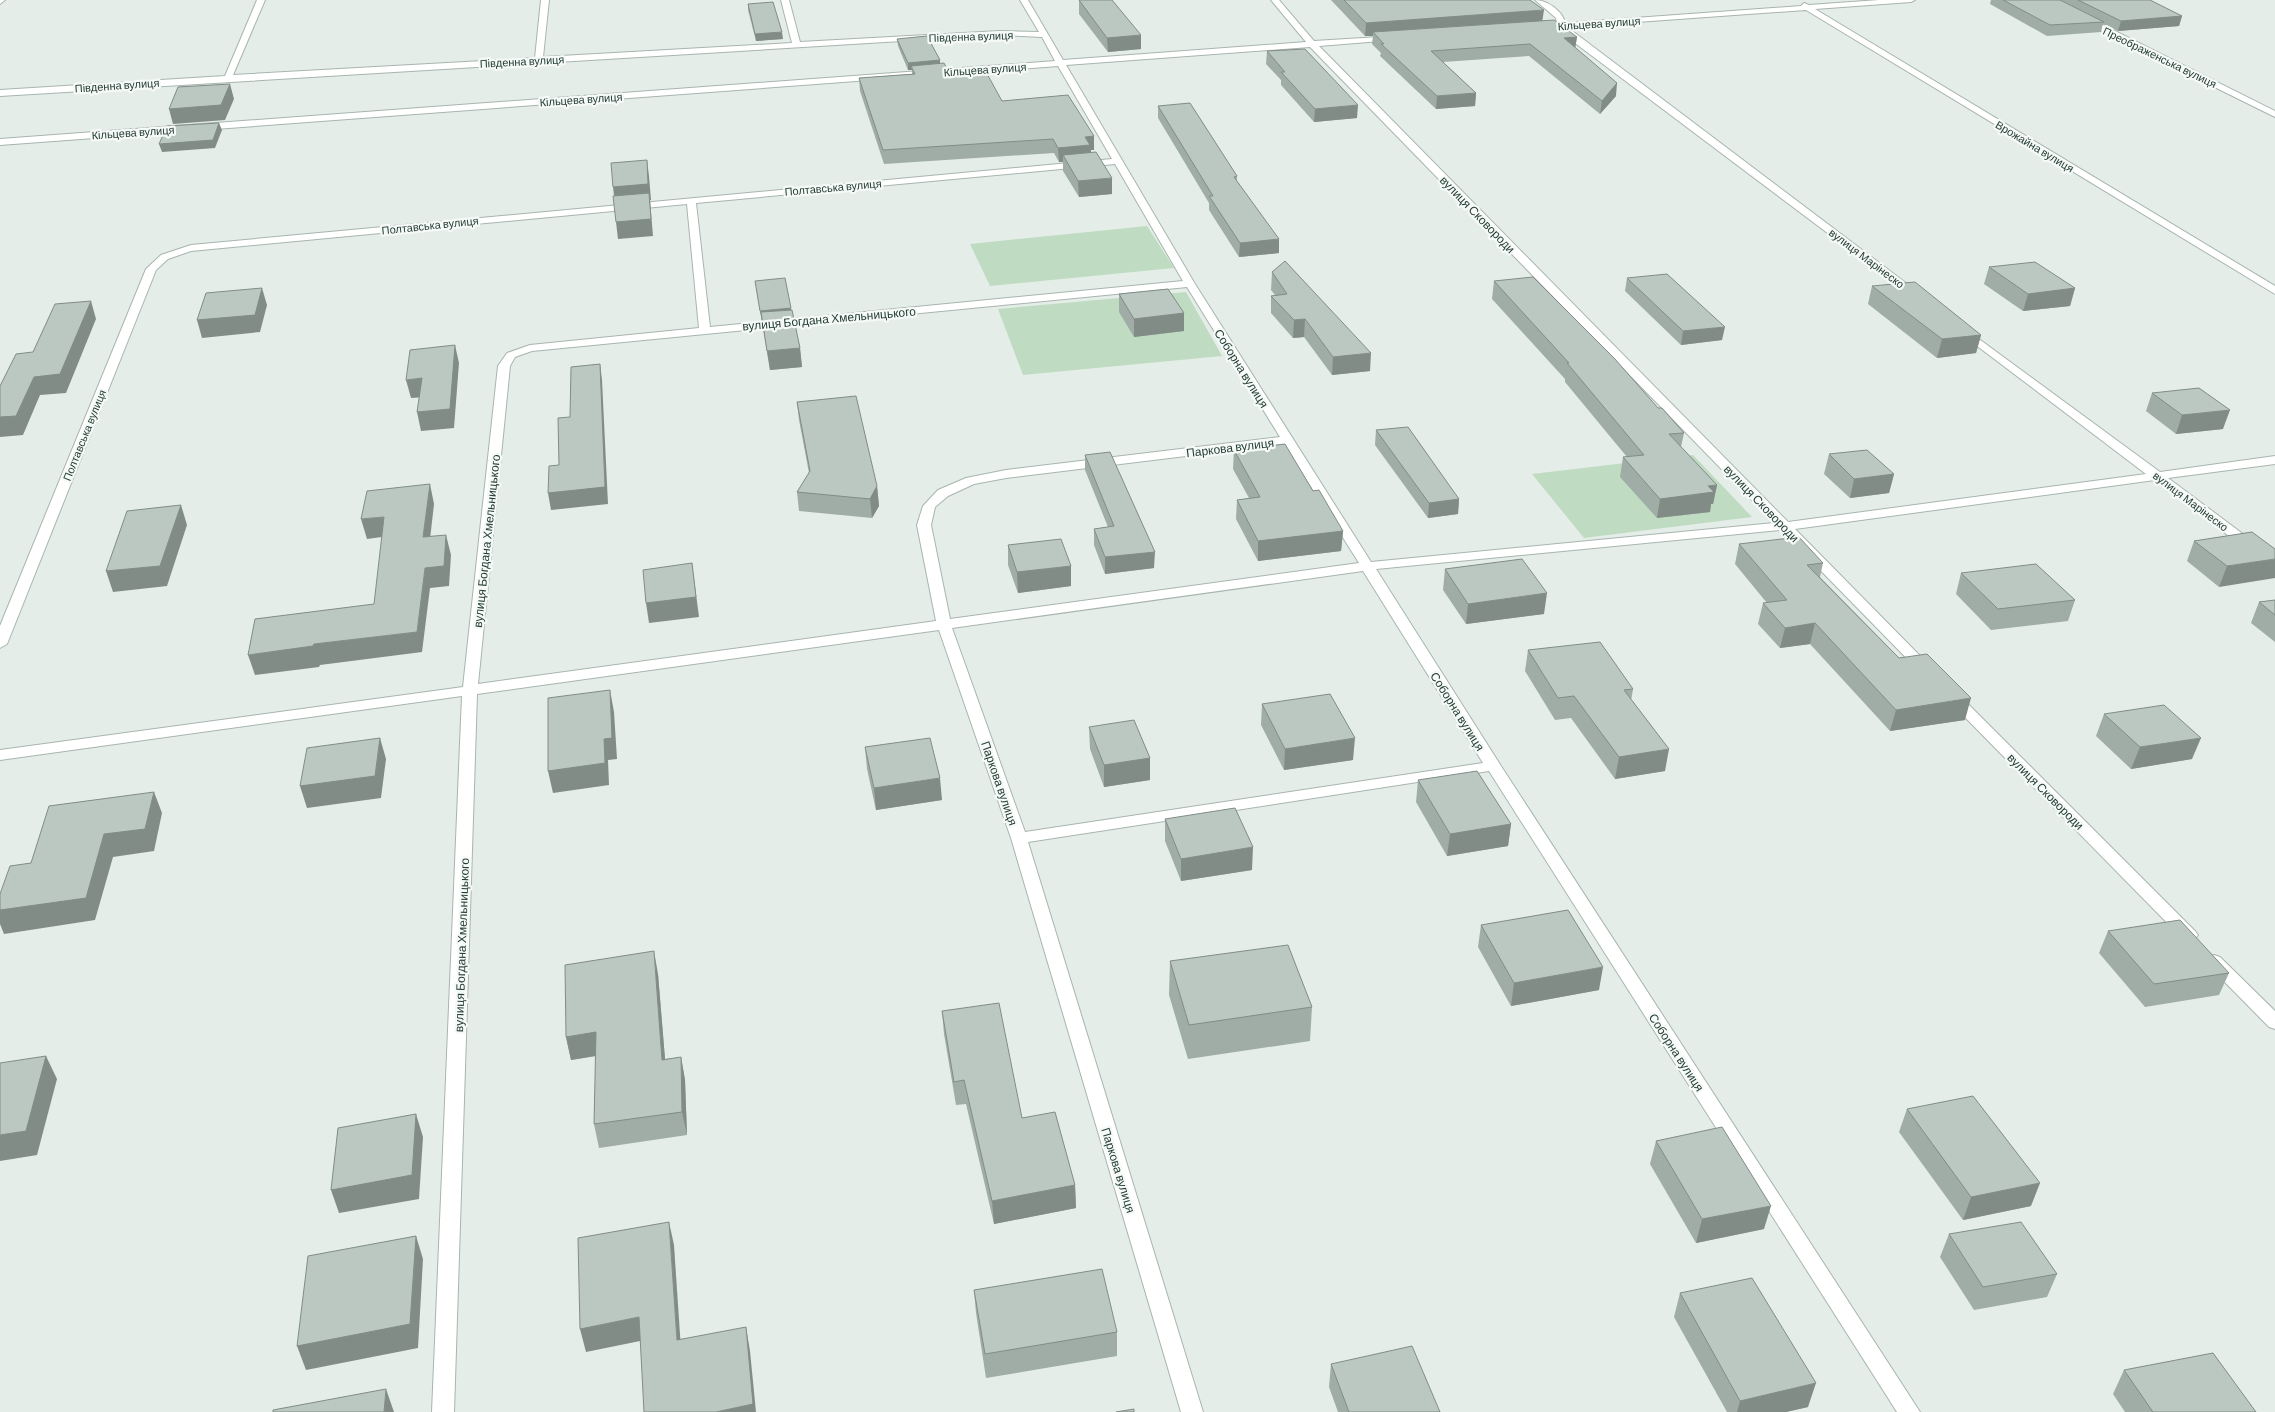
<svg xmlns="http://www.w3.org/2000/svg" width="2275" height="1412" viewBox="0 0 2275 1412" font-family="Barlow,sans-serif">
	<style>
		.green { fill: #bfdcc3 }
		.lines { fill: none; stroke-linecap: round; stroke-linejoin: round }
		.street-casing { stroke: #a8b5ae; stroke-width: 2 }
		.street { fill: #fff; fill-rule: evenodd }
		.wall { fill: #a0aca6 }
		.shaded-wall { fill: #828c87 }
		.building { fill: #bac8c1; stroke: #828c87 }
		.labels { text-anchor: middle; dominant-baseline: central; stroke-width: 4.5; stroke-linejoin: round; paint-order: stroke }
		.far-street-label { font-size: 11px; fill: #253e34; stroke: #f5f9f7 }
		.street-label { font-size: 12px; fill: #253e34; stroke: #f5f9f7 }
	</style>
	<rect width="100%" height="100%" fill="#e5ede8"/>
	<g class="green">
		<polygon points="1147,226 1174,268 990,286 970,244"/>
		<polygon points="1186,292 1222,356 1023,375 998,309"/>
		<polygon points="1693,455 1752,517 1584,538 1532,474"/>
	</g>
	<g class="lines">
		<g class="street-casing">
			<g id="street">
				<polygon points="0,0 5,0 0,4"/>
				<path d="M257,0H265L233,75L535,58L541,0H549L543,57L792,43L781,0H789L800,42L1000,31L1039,32L1020,0H1028L1063,60L1306,42L1271,0H1279L1314,41L1396,36V40H1393L1319,46L1788,522L2146,474L1960,333L1958,331L1960,329L1964,328L2160,472L2275,456V464L2168,478L2275,558V568L2270,567L2155,480L1795,529L1932,668L1934,671L1932,674H1922L1781,530L1376,569L1501,766L1920,1412H1897L1489,771L1028,842L1203,1412H1181L1011,838L939,630L477,694L454,1412H432L462,696L0,760V750L463,687L498,366L507,353L530,345L699,328L687,204L191,251L168,259L156,270L7,644L0,648V626L146,269L161,255L191,245L1112,159L1058,66L0,145V139L1055,61L1042,37L1000,35L0,96V90L225,76ZM1310,47L1774,523L1371,562L1195,284L1066,65ZM1115,164L1183,281L710,327L696,203ZM1187,287L1280,437L1006,470L966,478L938,490L923,506L917,525L936,621L478,684L510,366L515,357L532,351ZM1284,444L1359,563L950,619L931,525L935,507L948,496L974,484L1006,478ZM1363,571L1483,763L1025,832L952,628Z"/>
				<path d="M1535,0C1547,0 1563,11 1565,23L1801,6L1804,3L1809,5L1879,0H1915L1911,2L1815,9L2275,286V294L1806,10L1567,27L1923,296L1922,298H1914L1563,34L1559,28L1538,29V25L1557,23L1556,18Z"/>
				<polygon points="2081,17 2087,17 2275,111 2275,117 2081,21"/>
				<polygon points="1954,694 1959,695 2195,931 2198,935 2195,939 2189,941 2183,939 1949,701 1947,698"/>
				<polygon points="2214,955 2220,957 2275,1011 2275,1029 2269,1027 2208,965 2205,961 2208,957"/>
			</g>
		</g>
		<use href="#street" class="street"/>
	</g>
	<g class="wall">
		<polygon points="1079,0 1141,49 1108,52 1079,14"/>
		<polygon points="1331,0 1530,0 1542,21 1577,37 1575,48 1616,96 1600,114 1529,56 1443,62 1476,93 1475,106 1436,109 1380,56 1381,53 1372,44 1373,36 1365,36"/>
		<polygon points="1991,0 2150,0 2182,16 2179,26 2118,31 2103,24 2101,32 2047,36 1990,4"/>
		<polygon points="748,4 783,39 756,41 748,10"/>
		<polygon points="897,39 940,60 940,64 950,75 1002,101 1094,136 1094,150 1091,150 1091,152 1112,194 1079,197 1063,171 1063,162 1059,162 1054,153 884,164 860,91 859,78 912,74 912,70 908,70 898,46"/>
		<polygon points="1267,51 1357,118 1314,122 1281,85 1281,80 1266,64"/>
		<polygon points="1158,106 1237,176 1237,181 1279,253 1239,257 1209,210 1209,203 1158,118"/>
		<polygon points="1989,267 2075,288 2070,306 2023,311 1984,284"/>
		<polygon points="1272,272 1370,371 1332,375 1304,337 1293,338 1271,313 1271,296 1275,295 1271,290"/>
		<polygon points="1627,278 1722,340 1681,345 1625,291"/>
		<polygon points="755,281 791,310 800,348 802,367 770,370"/>
		<polygon points="1494,281 1658,408 1684,433 1681,447 1717,485 1713,504 1711,504 1710,512 1657,518 1620,477 1623,457 1627,457 1565,382 1565,379 1492,299"/>
		<polygon points="1872,286 1981,335 1976,353 1937,358 1868,304"/>
		<polygon points="1119,294 1184,313 1184,331 1134,337 1119,312"/>
		<polygon points="2152,393 2223,429 2176,434 2146,411"/>
		<polygon points="797,402 877,486 879,506 872,518 799,511 797,492 809,473 799,420"/>
		<polygon points="1376,430 1459,499 1458,514 1428,518 1375,445"/>
		<polygon points="1234,450 1313,491 1343,531 1341,551 1258,561 1236,519 1237,500 1249,498 1233,469"/>
		<polygon points="1829,454 1894,474 1889,493 1850,498 1824,474"/>
		<polygon points="1085,455 1154,568 1105,574 1094,545 1094,529 1108,527 1085,470"/>
		<polygon points="2252,532 2219,587 2187,561 2194,541"/>
		<polygon points="1739,544 1823,563 1820,577 1899,658 1965,720 1890,731 1810,644 1780,648 1758,624 1763,603 1767,603 1735,564"/>
		<polygon points="1008,545 1071,586 1018,593 1008,565"/>
		<polygon points="1445,569 1544,614 1466,624 1443,590"/>
		<polygon points="1961,573 2075,600 2068,621 1991,630 1956,594"/>
		<polygon points="2275,600 2275,642 2251,623 2259,602"/>
		<polygon points="1528,650 1633,689 1631,701 1665,771 1615,779 1571,718 1555,720 1525,671"/>
		<polygon points="1262,704 1353,760 1284,770 1261,725"/>
		<polygon points="2104,714 2192,759 2131,769 2096,736"/>
		<polygon points="1089,727 1150,758 1150,780 1104,787 1090,749"/>
		<polygon points="865,747 942,800 876,810 867,769"/>
		<polygon points="1418,780 1511,824 1508,846 1447,856 1416,802"/>
		<polygon points="1165,819 1252,870 1181,881 1165,841"/>
		<polygon points="1481,925 1599,990 1511,1006 1478,947"/>
		<polygon points="2108,931 2229,973 2219,995 2145,1007 2099,953"/>
		<polygon points="1170,961 1312,1007 1310,1041 1188,1059 1169,995"/>
		<polygon points="658,974 665,1059 681,1057 685,1080 687,1135 599,1148 594,1124 596,1056 571,1060 566,1037"/>
		<polygon points="942,1011 1022,1118 1075,1185 1076,1208 994,1224 966,1104 956,1105 944,1034"/>
		<polygon points="1907,1109 2031,1206 1963,1220 1899,1132"/>
		<polygon points="1656,1141 1764,1229 1696,1243 1650,1164"/>
		<polygon points="1949,1234 2057,1274 2047,1297 1974,1310 1940,1257"/>
		<polygon points="974,1290 1117,1332 1117,1356 986,1378 976,1313"/>
		<polygon points="1680,1293 1808,1407 1786,1412 1727,1412 1674,1317"/>
		<polygon points="1331,1364 1440,1412 1338,1412 1329,1387"/>
		<polygon points="2124,1370 2256,1412 2125,1412 2113,1394"/>
	</g>
	<g class="shaded-wall">
		<polygon points="1544,10 1542,23 1373,32 1373,36 1365,36 1366,23"/>
		<polygon points="2182,16 2179,26 2118,31 2121,21"/>
		<polygon points="782,32 783,39 756,41 755,34"/>
		<polygon points="1141,35 1141,49 1108,52 1107,38"/>
		<polygon points="1577,37 1575,49 1564,38"/>
		<polygon points="940,60 940,68 911,66 912,70 908,70 908,63"/>
		<polygon points="1617,83 1616,96 1600,114 1602,101"/>
		<polygon points="230,84 234,99 225,120 173,124 169,109"/>
		<polygon points="1476,93 1475,106 1436,109 1437,96"/>
		<polygon points="1358,105 1357,118 1314,122 1315,109"/>
		<polygon points="219,123 222,130 215,148 162,152 159,144"/>
		<polygon points="1094,136 1094,150 1091,150 1091,159 1063,155 1063,162 1059,162 1058,148 1085,137"/>
		<polygon points="647,160 649,176 651,200 650,200 653,236 618,239 616,222 615,204 613,187"/>
		<polygon points="1112,178 1112,194 1079,197 1078,181"/>
		<polygon points="1279,239 1279,253 1239,257 1240,243"/>
		<polygon points="262,288 267,305 260,332 202,338 197,320"/>
		<polygon points="2075,288 2070,306 2023,311 2028,294"/>
		<polygon points="91,301 96,319 66,393 40,395 23,435 0,437 0,417 34,377"/>
		<polygon points="791,308 792,317 762,320 760,311"/>
		<polygon points="1184,313 1184,331 1134,337 1134,319"/>
		<polygon points="1305,319 1304,337 1293,338 1294,320"/>
		<polygon points="1725,327 1722,340 1681,345 1683,331"/>
		<polygon points="1981,335 1976,353 1937,358 1942,339"/>
		<polygon points="455,345 459,363 454,428 421,431 417,412"/>
		<polygon points="800,348 802,367 770,370 767,351"/>
		<polygon points="1371,353 1370,371 1332,375 1333,357"/>
		<polygon points="600,364 602,380 608,504 551,510 548,493"/>
		<polygon points="422,378 426,397 411,398 406,380"/>
		<polygon points="2230,410 2223,429 2176,434 2182,415"/>
		<polygon points="1894,474 1889,493 1850,498 1854,479"/>
		<polygon points="430,484 434,504 428,557 423,537"/>
		<polygon points="1717,485 1713,504 1711,504 1710,512 1657,518 1660,499 1708,486"/>
		<polygon points="877,486 879,506 872,518 870,499"/>
		<polygon points="1459,499 1458,514 1428,518 1429,503"/>
		<polygon points="181,505 187,525 167,586 113,592 106,571"/>
		<polygon points="384,517 389,536 367,539 361,519"/>
		<polygon points="1343,531 1341,551 1258,561 1258,541"/>
		<polygon points="446,535 451,555 449,586 430,588 422,652 320,665 319,667 255,675 248,655 314,644 417,632 425,568"/>
		<polygon points="1155,552 1154,568 1105,574 1105,557"/>
		<polygon points="2275,559 2275,578 2219,587 2227,566"/>
		<polygon points="692,563 699,617 649,623 646,603"/>
		<polygon points="1071,566 1071,586 1018,593 1017,572"/>
		<polygon points="1547,593 1544,614 1466,624 1468,604"/>
		<polygon points="1815,623 1810,644 1780,648 1785,628"/>
		<polygon points="610,690 614,712 617,759 608,760 609,785 553,793 548,771"/>
		<polygon points="1971,698 1965,720 1890,731 1896,710"/>
		<polygon points="380,738 386,759 381,798 307,808 300,786"/>
		<polygon points="1355,738 1353,760 1284,770 1285,749"/>
		<polygon points="2201,738 2192,759 2131,769 2140,747"/>
		<polygon points="1669,749 1665,771 1615,779 1619,757"/>
		<polygon points="1150,758 1150,780 1104,787 1104,765"/>
		<polygon points="940,778 942,800 876,810 874,788"/>
		<polygon points="154,792 162,813 154,851 113,857 95,920 4,934 0,924 0,910 104,834"/>
		<polygon points="1511,824 1508,846 1447,856 1450,834"/>
		<polygon points="1253,847 1252,870 1181,881 1181,859"/>
		<polygon points="654,951 658,974 667,1083 662,1060"/>
		<polygon points="1603,967 1599,990 1511,1006 1514,983"/>
		<polygon points="596,1032 601,1055 571,1060 566,1037"/>
		<polygon points="46,1056 57,1079 37,1155 0,1161 0,1135"/>
		<polygon points="681,1057 685,1080 687,1135 682,1112"/>
		<polygon points="416,1114 423,1137 419,1199 339,1213 331,1190"/>
		<polygon points="2040,1183 2031,1206 1963,1220 1971,1197"/>
		<polygon points="1075,1185 1076,1208 994,1224 992,1201"/>
		<polygon points="1771,1206 1764,1229 1696,1243 1702,1219"/>
		<polygon points="669,1222 674,1245 682,1364 677,1340"/>
		<polygon points="416,1236 423,1259 418,1348 306,1370 297,1346"/>
		<polygon points="639,1317 645,1340 586,1352 580,1329"/>
		<polygon points="746,1327 750,1351 756,1412 716,1412"/>
		<polygon points="1816,1383 1808,1407 1786,1412 1737,1412 1740,1401"/>
		<polygon points="386,1389 394,1412 384,1412"/>
	</g>
	<g class="building">
		<polygon points="1079,0 1112,0 1141,35 1107,38"/>
		<polygon points="1344,0 1530,0 1544,10 1366,23"/>
		<polygon points="2003,0 2060,0 2104,22 2050,25"/>
		<polygon points="2078,0 2150,0 2182,16 2121,21"/>
		<polygon points="773,2 782,32 755,34 748,4"/>
		<polygon points="1554,20 1577,37 1564,38 1617,83 1602,101 1530,44 1431,51 1476,93 1437,96 1381,44 1384,44 1373,32"/>
		<polygon points="927,36 940,60 908,63 897,39"/>
		<polygon points="1305,49 1358,105 1315,109 1281,72 1285,72 1267,51"/>
		<polygon points="944,63 950,75 986,72 1002,101 1068,95 1094,136 1085,137 1090,145 1058,148 1053,139 883,150 859,78 915,74 911,66"/>
		<polygon points="230,84 221,105 169,109 178,87"/>
		<polygon points="1190,103 1237,176 1234,177 1279,239 1240,243 1209,196 1213,196 1158,106"/>
		<polygon points="219,123 213,140 159,144 167,126"/>
		<polygon points="1096,152 1112,178 1078,181 1063,155"/>
		<polygon points="647,160 648,184 613,187 611,163"/>
		<polygon points="649,193 651,219 616,222 613,196"/>
		<polygon points="1285,261 1371,353 1333,357 1305,319 1294,320 1271,296 1287,294 1272,272"/>
		<polygon points="2035,262 2075,288 2028,294 1989,267"/>
		<polygon points="1667,274 1725,327 1683,331 1627,278"/>
		<polygon points="1533,277 1615,359 1658,408 1662,408 1684,433 1669,434 1717,485 1708,486 1714,492 1660,499 1623,457 1644,455 1567,363 1569,363 1494,281"/>
		<polygon points="785,278 791,308 760,311 755,281"/>
		<polygon points="1915,282 1981,335 1942,339 1872,286"/>
		<polygon points="262,288 255,315 197,320 206,293"/>
		<polygon points="1168,289 1184,313 1134,319 1119,294"/>
		<polygon points="91,301 60,374 34,377 16,416 0,417 0,386 16,354 33,352 55,304"/>
		<polygon points="792,310 800,348 767,351 761,312"/>
		<polygon points="455,345 450,409 417,412 422,378 406,380 410,350"/>
		<polygon points="600,364 605,487 548,493 549,466 559,465 558,418 570,417 571,367"/>
		<polygon points="2199,388 2230,410 2182,415 2152,393"/>
		<polygon points="856,396 877,486 870,499 797,492 810,471 797,402"/>
		<polygon points="1408,427 1459,499 1429,503 1376,430"/>
		<polygon points="1285,444 1313,491 1319,490 1343,531 1258,541 1237,500 1260,497 1234,450"/>
		<polygon points="1867,450 1894,474 1854,479 1829,454"/>
		<polygon points="1110,452 1155,552 1105,557 1094,529 1114,526 1085,455"/>
		<polygon points="430,484 423,537 446,535 444,566 425,568 417,632 314,644 313,646 248,655 255,619 374,604 384,517 361,519 367,491"/>
		<polygon points="181,505 160,566 106,571 127,511"/>
		<polygon points="2252,532 2275,549 2275,559 2227,566 2194,541"/>
		<polygon points="1799,537 1823,563 1807,565 1899,658 1927,654 1971,698 1896,710 1815,623 1785,628 1763,603 1787,600 1739,544"/>
		<polygon points="1061,539 1071,566 1017,572 1008,545"/>
		<polygon points="1522,559 1547,593 1468,604 1445,569"/>
		<polygon points="692,563 696,597 646,603 643,570"/>
		<polygon points="2036,564 2075,600 1998,609 1961,573"/>
		<polygon points="2275,600 2275,615 2259,602"/>
		<polygon points="1600,642 1633,689 1624,690 1669,749 1619,757 1574,696 1558,698 1528,650"/>
		<polygon points="610,690 612,738 604,739 605,763 548,771 548,698"/>
		<polygon points="1330,694 1355,738 1285,749 1262,704"/>
		<polygon points="2164,705 2201,738 2140,747 2104,714"/>
		<polygon points="1134,720 1150,758 1104,765 1089,727"/>
		<polygon points="380,738 375,776 300,786 307,748"/>
		<polygon points="930,738 940,778 874,788 865,747"/>
		<polygon points="1477,771 1511,824 1450,834 1418,780"/>
		<polygon points="154,792 145,829 104,834 86,898 0,910 0,894 10,866 31,863 49,806"/>
		<polygon points="1235,808 1253,847 1181,859 1165,819"/>
		<polygon points="1568,910 1603,967 1514,983 1481,925"/>
		<polygon points="2180,920 2229,973 2154,984 2108,931"/>
		<polygon points="1288,945 1312,1007 1189,1025 1170,961"/>
		<polygon points="654,951 662,1060 681,1057 682,1112 594,1124 596,1032 566,1037 565,965"/>
		<polygon points="999,1003 1022,1118 1055,1112 1075,1185 992,1201 964,1080 954,1082 942,1011"/>
		<polygon points="46,1056 26,1131 0,1135 0,1063"/>
		<polygon points="1973,1096 2040,1183 1971,1197 1907,1109"/>
		<polygon points="416,1114 412,1175 331,1190 338,1128"/>
		<polygon points="1722,1127 1771,1206 1702,1219 1656,1141"/>
		<polygon points="669,1222 677,1340 746,1327 753,1404 716,1412 644,1412 639,1317 580,1329 578,1238"/>
		<polygon points="2021,1222 2057,1274 1983,1287 1949,1234"/>
		<polygon points="416,1236 410,1324 297,1346 308,1256"/>
		<polygon points="1102,1269 1117,1332 985,1354 974,1290"/>
		<polygon points="1752,1278 1816,1383 1740,1401 1680,1293"/>
		<polygon points="1412,1346 1440,1412 1349,1412 1331,1364"/>
		<polygon points="2213,1353 2256,1412 2153,1412 2124,1370"/>
		<polygon points="386,1389 384,1412 273,1412 273,1410"/>
		<polygon points="1134,1409 1134,1412 1116,1412"/>
	</g>
	<g class="labels">
		<g class="far-street-label">
			<text transform="translate(1599 23) rotate(-4)">Кільцева вулиця</text>
			<text transform="translate(971 36) rotate(-2)">Південна вулиця</text>
			<text transform="translate(2160 57) rotate(26)">Преображенська вулиця</text>
			<text transform="translate(522 61) rotate(-3)">Південна вулиця</text>
			<text transform="translate(985 69) rotate(-4)">Кільцева вулиця</text>
			<text transform="translate(117 85) rotate(-4)">Південна вулиця</text>
			<text transform="translate(581 99) rotate(-4)">Кільцева вулиця</text>
			<text transform="translate(133 132) rotate(-4)">Кільцева вулиця</text>
			<text transform="translate(2035 146) rotate(31)">Врожайна вулиця</text>
			<text transform="translate(833 187) rotate(-5)">Полтавська вулиця</text>
			<text transform="translate(430 225) rotate(-6)">Полтавська вулиця</text>
			<text transform="translate(1867 258) rotate(37)">вулиця Марінеско</text>
			<text transform="translate(84 435) rotate(-68)">Полтавська вулиця</text>
			<text transform="translate(2191 501) rotate(37)">вулиця Марінеско</text>
		</g>
		<g class="street-label">
			<text transform="translate(1478 214) rotate(46)">вулиця Сковороди</text>
			<text transform="translate(829 318) rotate(-5)">вулиця Богдана Хмельницького</text>
			<text transform="translate(1242 368) rotate(58)">Соборна вулиця</text>
			<text transform="translate(1230 447) rotate(-7)">Паркова вулиця</text>
			<text transform="translate(1762 503) rotate(46)">вулиця Сковороди</text>
			<text transform="translate(486 541) rotate(-84)">вулиця Богдана Хмельницького</text>
			<text transform="translate(1458 711) rotate(58)">Соборна вулиця</text>
			<text transform="translate(1000 783) rotate(71)">Паркова вулиця</text>
			<text transform="translate(2046 791) rotate(45)">вулиця Сковороди</text>
			<text transform="translate(461 945) rotate(-88)">вулиця Богдана Хмельницького</text>
			<text transform="translate(1677 1052) rotate(57)">Соборна вулиця</text>
			<text transform="translate(1119 1170) rotate(73)">Паркова вулиця</text>
		</g>
	</g>
</svg>
